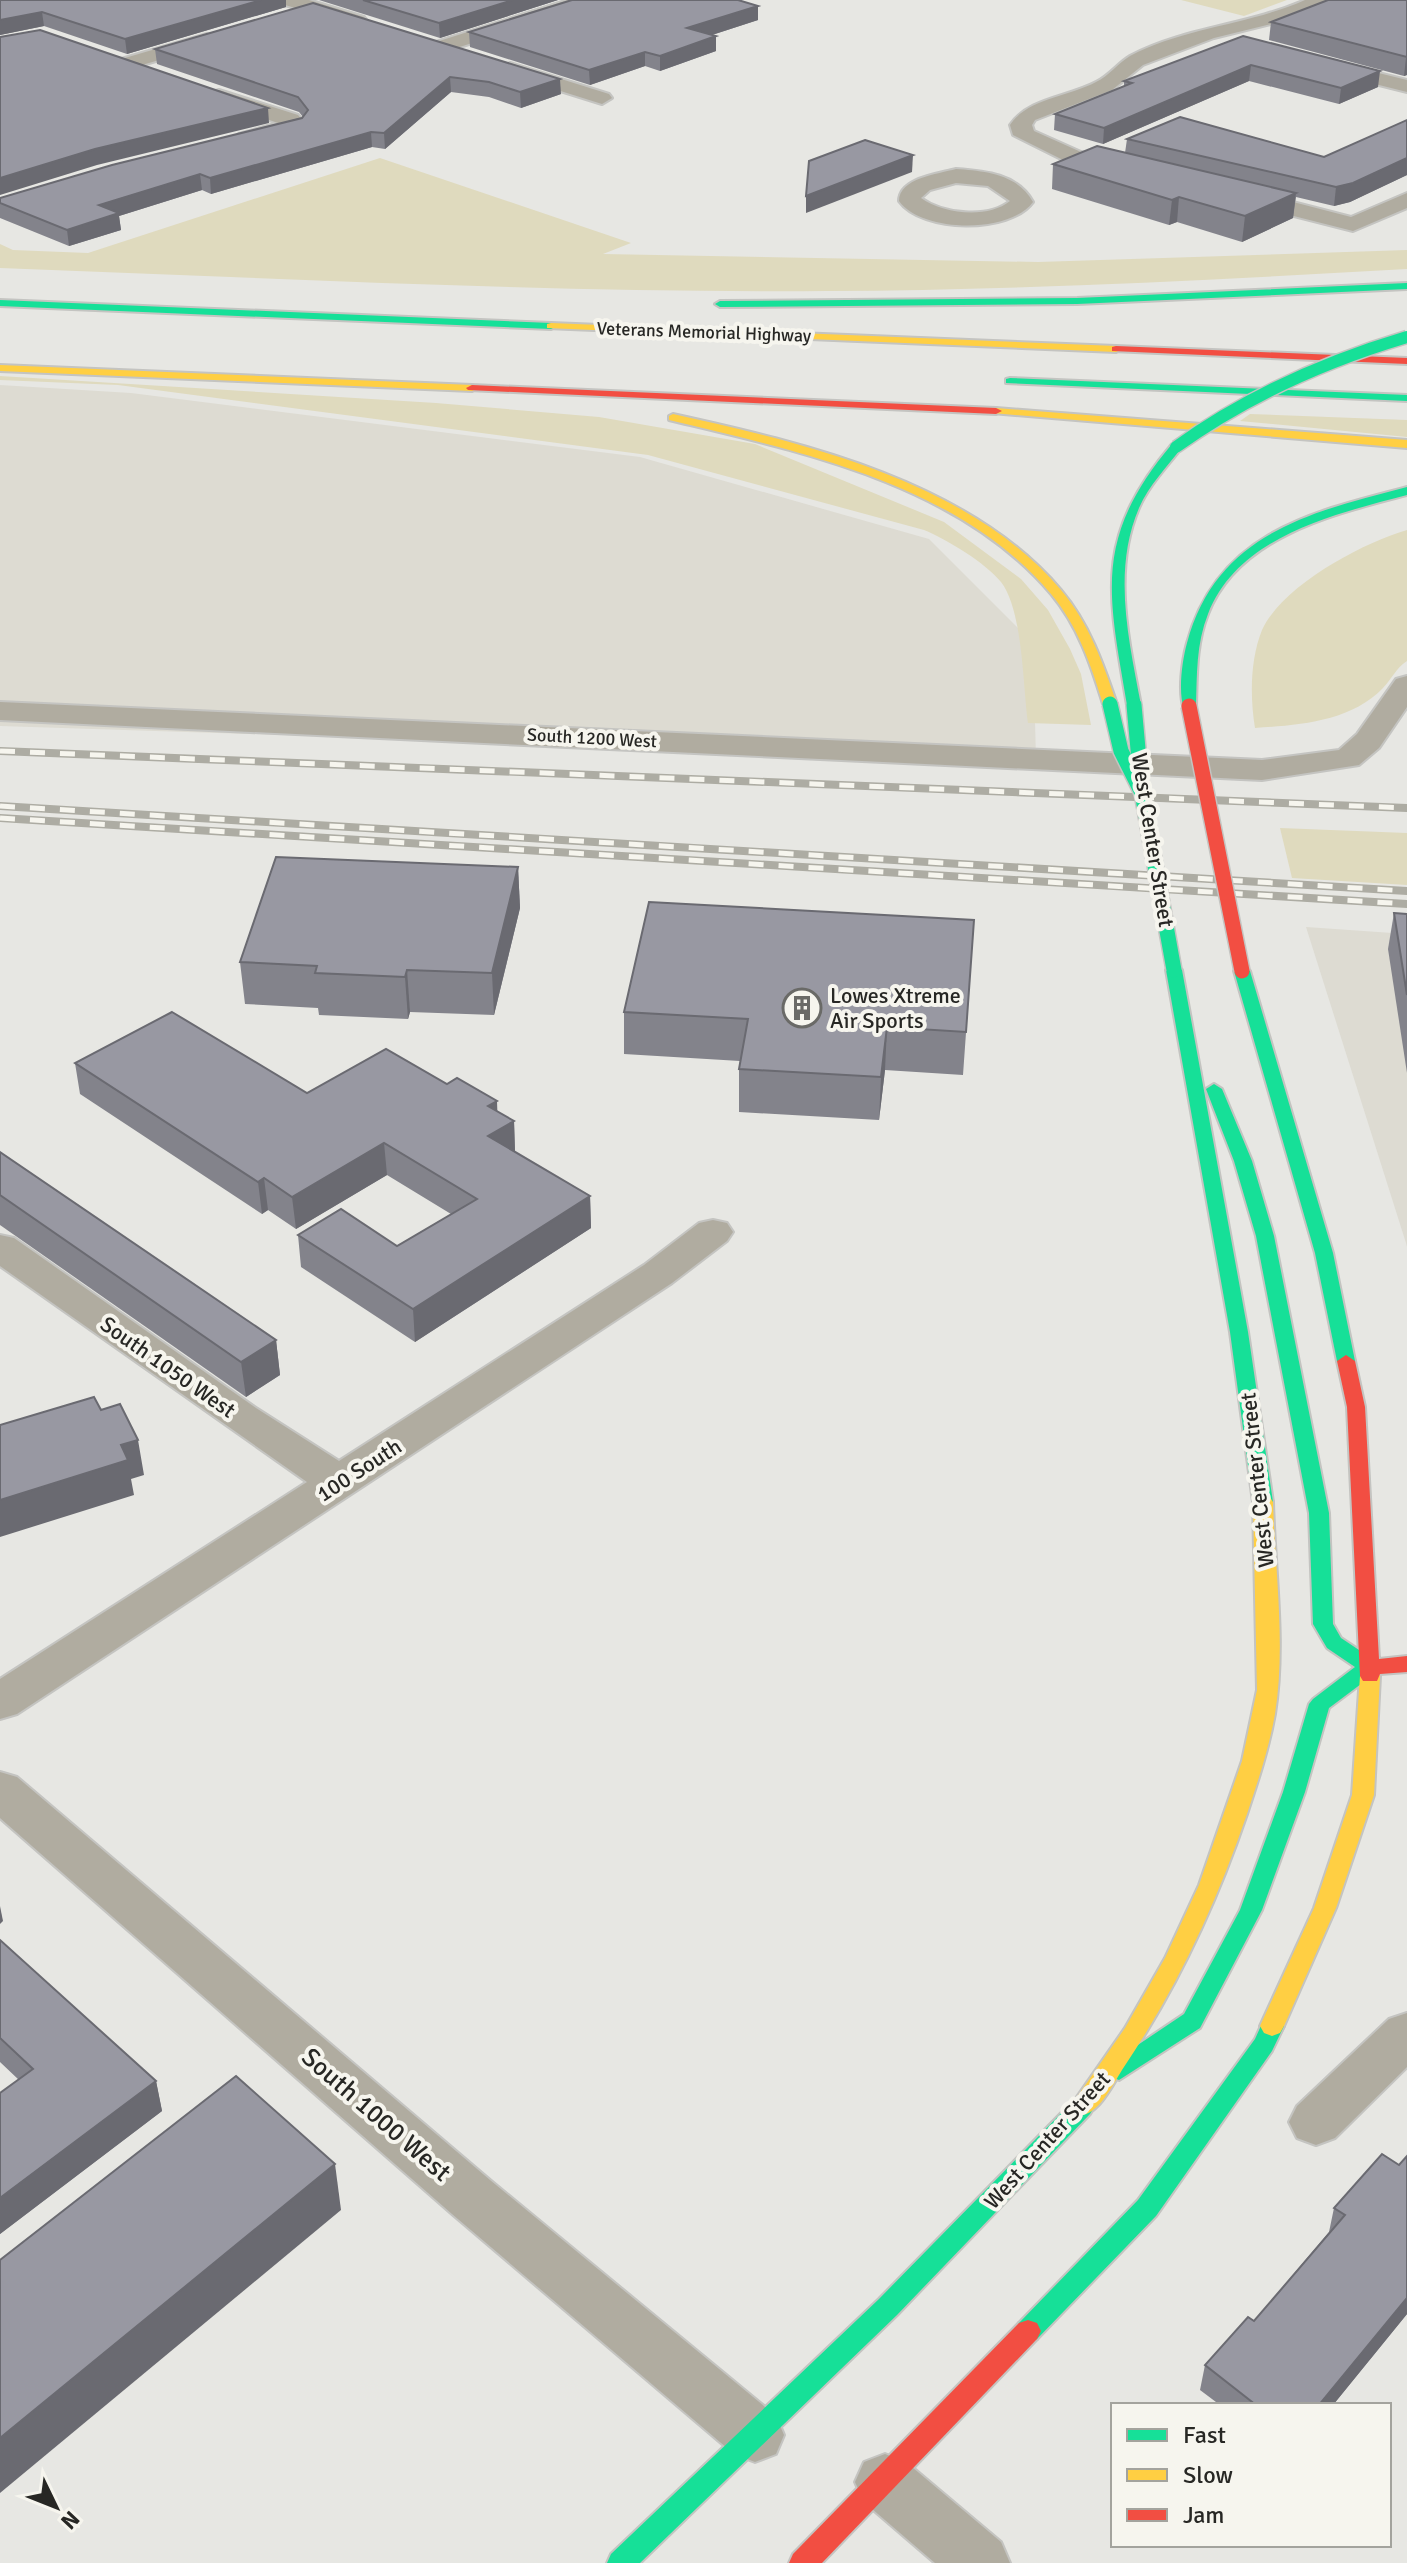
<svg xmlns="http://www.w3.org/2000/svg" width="1407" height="2563" viewBox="0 0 1407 2563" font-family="Signika,sans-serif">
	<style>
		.built { fill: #dddbd2 }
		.green { fill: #dfdabe }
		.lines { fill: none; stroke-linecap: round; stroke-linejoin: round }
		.street-casing { stroke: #c4c4c1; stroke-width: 4 }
		.fast-casing { stroke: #c4c4c1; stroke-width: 4 }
		.slow-casing { stroke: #c4c4c1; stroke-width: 4 }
		.jam-casing { stroke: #c4c4c1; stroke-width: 4 }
		.street { fill: #b0aca0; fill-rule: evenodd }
		.fast { fill: #16e098; fill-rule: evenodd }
		.slow { fill: #ffcf43; fill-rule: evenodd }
		.jam { fill: #f24e42; fill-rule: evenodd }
		.rail-casing { stroke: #adaca3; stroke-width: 8 }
		.rail { stroke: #f6f5ee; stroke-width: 5; stroke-dasharray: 15; stroke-linecap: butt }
		.fast-bridge-far1-casing { stroke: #c4c4c1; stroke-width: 15; stroke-linecap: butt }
		.fast-bridge-casing { stroke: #c4c4c1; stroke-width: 18; stroke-linecap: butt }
		.jam-bridge-casing { stroke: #c4c4c1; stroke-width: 18; stroke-linecap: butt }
		.fast-bridge-far1 { stroke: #16e098; stroke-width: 12 }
		.fast-bridge { stroke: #16e098; stroke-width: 15 }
		.jam-bridge { stroke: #f24e42; stroke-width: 15 }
		.wall { fill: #83838b }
		.shaded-wall { fill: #6a6a71 }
		.building { fill: #9898a2; stroke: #6a6a71; stroke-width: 2 }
		.labels { text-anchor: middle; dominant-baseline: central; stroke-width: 8; stroke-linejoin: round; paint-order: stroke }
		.far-street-label { font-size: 18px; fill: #272724; stroke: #f6f5ee }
		.street-label { font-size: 22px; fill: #272724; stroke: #f6f5ee }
		.poi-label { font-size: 22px; fill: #272724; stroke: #f6f5ee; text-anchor: start }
		.near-street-label { font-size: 26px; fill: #272724; stroke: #f6f5ee }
	</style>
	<rect width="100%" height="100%" fill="#e7e7e3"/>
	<g class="built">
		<polygon points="0,385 131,393 640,457 929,539 1033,643 1036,759 0,726"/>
		<polygon points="1306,927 1407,934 1407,1247 1406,1243"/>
	</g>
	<g class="green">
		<polygon points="1181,0 1287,0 1244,16"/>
		<path d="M380,158L631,243L603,254L1038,262L1407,250V269C1214,280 1021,290 827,291C551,293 276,278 0,268V244L13,250L88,253Z"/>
		<path d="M0,376L436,403L599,417L755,444L944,522L1021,579L1048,610L1070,649L1081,674L1091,725L1028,723C1023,688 1023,610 1001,582C986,563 946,539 924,530L648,455L118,385L0,380Z"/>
		<polygon points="1250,414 1407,420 1407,437 1240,421"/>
		<path d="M1407,530V661C1395,669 1392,679 1383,688C1350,722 1299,725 1255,728C1250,697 1250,660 1262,630C1282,586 1362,543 1407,530Z"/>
		<polygon points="1280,828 1407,833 1407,885 1292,878"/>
	</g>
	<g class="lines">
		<g class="street-casing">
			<g id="street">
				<polygon points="279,0 309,0 364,17 367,21 357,27 282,4"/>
				<polygon points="568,0 598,0 595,4 447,51 433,51 430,47 433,43"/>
				<path d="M1305,0H1331L1299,17L1214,38L1143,65L1112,90L1035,120L1032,125L1034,131L1081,152L1134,163L1137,168L1134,173L1126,175L1067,162L1013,135L1010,125C1028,98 1068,97 1096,82C1109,76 1118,63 1130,56C1185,27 1249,25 1305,0Z"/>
				<polygon points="207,34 217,40 214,44 125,70 115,64 118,60"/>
				<polygon points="1326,60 1407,80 1407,92 1319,70 1316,66"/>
				<polygon points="510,63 609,94 612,98 602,104 503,73 500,69"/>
				<polygon points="219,90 298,115 306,125 303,130 247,145 239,144 236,139 239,134 278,123 212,100 209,96 212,92"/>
				<path d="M956,169C985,171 1018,174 1033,202C1010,234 922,233 899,201C899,178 938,174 956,169ZM956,183L988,186L1010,201C988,219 943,214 921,198L930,190Z"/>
				<polygon points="1243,189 1351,217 1407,193 1407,208 1353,231 1235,201 1232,196 1235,191"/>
				<polygon points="1407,676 1407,707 1379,748 1359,765 1262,780 0,720 0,702 1262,760 1339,750 1357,734 1396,679"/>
				<polygon points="713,1220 727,1223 733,1232 727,1241 672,1283 17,1714 0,1719 0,1679 307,1482 0,1266 0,1235 14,1238 256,1408 339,1461 644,1265 699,1223"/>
				<polygon points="0,1772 17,1777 490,2180 776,2416 784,2435 776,2454 755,2462 734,2454 452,2214 0,1818"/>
				<polygon points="1407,2013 1407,2067 1335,2138 1316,2145 1297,2138 1289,2122 1297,2106 1389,2019"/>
				<polygon points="885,2454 906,2462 1001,2542 1010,2563 935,2563 864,2502 855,2482 864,2462"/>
			</g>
		</g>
		<g class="fast-casing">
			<g id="fast">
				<polygon points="1407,283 1407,289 1077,304 720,307 715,304 720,301 1077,298"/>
				<polygon points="0,300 551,323 557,326 551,329 0,306"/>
				<polygon points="1010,378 1407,395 1407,401 1006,383 1006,379"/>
				<path d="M1172,444L1182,447C1167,467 1149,485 1139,508C1112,571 1129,641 1141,705L1134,709L1127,705C1108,593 1093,538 1172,444Z"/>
				<path d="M1407,487V495C1335,514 1238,536 1208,614C1196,644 1197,675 1196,706L1189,710L1184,709C1178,692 1182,661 1187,643C1216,534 1310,512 1407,487Z"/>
				<polygon points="1174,965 1182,970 1248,1332 1273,1502 1270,1507 1256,1507 1253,1502 1230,1332 1166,970"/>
				<polygon points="1242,966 1250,971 1333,1253 1355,1361 1346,1367 1337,1361 1315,1253 1234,971"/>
				<polygon points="1214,1084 1222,1089 1252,1161 1274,1236 1329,1513 1333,1624 1341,1638 1377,1662 1380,1667 1377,1672 1329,1708 1305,1792 1262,1910 1200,2028 1119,2080 1111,2077 1107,2070 1111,2063 1184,2014 1240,1910 1283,1792 1309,1704 1313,1699 1355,1667 1327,1648 1313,1624 1309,1513 1256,1236 1234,1161 1206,1089"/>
				<polygon points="1272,2016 1280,2019 1284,2026 1272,2051 1156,2216 1037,2339 1028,2342 1019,2339 1015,2331 1019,2323 1138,2200 1255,2039 1264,2019"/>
				<polygon points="1082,2097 1090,2100 1094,2107 1090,2114 897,2315 640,2563 607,2563 611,2554 879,2299 1074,2100"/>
			</g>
		</g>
		<g class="slow-casing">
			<g id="slow">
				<polygon points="551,323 1116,346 1122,349 1116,352 547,328 547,324"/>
				<polygon points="0,365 472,385 478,388 472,391 0,371"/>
				<polygon points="996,408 1407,440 1407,448 992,413 990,411"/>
				<path d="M673,414C805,443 970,482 1061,590C1089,623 1103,663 1117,704L1110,708L1103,704C1091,665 1078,626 1051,594C958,484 802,452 669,420V416Z"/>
				<path d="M1263,1495L1270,1497L1273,1502C1275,1572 1286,1645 1275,1714C1269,1748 1258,1781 1247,1814C1216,1905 1176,1990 1122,2070C1112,2086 1095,2122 1074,2114L1070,2107L1125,2028L1165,1958L1199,1885L1242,1761L1257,1690L1253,1502L1256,1497Z"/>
				<polygon points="1370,1668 1377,1671 1380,1676 1374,1795 1336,1908 1284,2026 1280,2033 1272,2036 1264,2033 1260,2026 1314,1908 1352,1795 1360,1676 1363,1671"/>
			</g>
		</g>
		<g class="jam-casing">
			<g id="jam">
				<polygon points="1116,346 1407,358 1407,364 1112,351 1112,347"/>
				<polygon points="472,385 996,408 1002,411 996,414 468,390 466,388"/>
				<polygon points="1346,1355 1355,1361 1365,1407 1379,1659 1407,1656 1407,1672 1380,1674 1377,1681 1363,1681 1360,1676 1347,1407 1337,1361"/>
				<polygon points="1028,2320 1037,2323 1041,2331 1037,2339 822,2563 789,2563 793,2554 1019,2323"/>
			</g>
		</g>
		<use href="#street" class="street"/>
		<use href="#fast" class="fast"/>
		<use href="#slow" class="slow"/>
		<use href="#jam" class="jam"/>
		<g class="rail-casing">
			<g id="rail">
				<polyline points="0,751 1407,808"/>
				<polyline points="0,806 1407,891"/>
				<polyline points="0,818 1407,904"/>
			</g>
		</g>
		<use href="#rail" class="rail"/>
		<g class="fast-bridge-far1-casing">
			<path id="fast-bridge-far1" d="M1176,447C1247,396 1323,362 1407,337"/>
		</g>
		<g class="fast-bridge-casing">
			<g id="fast-bridge">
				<polyline points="1110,704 1121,751 1142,793"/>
				<polyline points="1134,705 1142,793 1174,970"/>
			</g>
		</g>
		<g class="jam-bridge-casing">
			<polyline id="jam-bridge" points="1189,706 1242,971"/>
		</g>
		<use href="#fast-bridge-far1" class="fast-bridge-far1"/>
		<use href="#fast-bridge" class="fast-bridge"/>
		<use href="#jam-bridge" class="jam-bridge"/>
	</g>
	<g class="wall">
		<polygon points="0,0 286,7 127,54 44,26 0,35"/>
		<polygon points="319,0 558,0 440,38"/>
		<polygon points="1407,0 1407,75 1404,76 1269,40 1271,22"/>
		<polygon points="313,3 561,94 521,108 489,97 451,92 385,149 372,147 211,194 202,190 119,216 121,230 69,246 0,218 0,198 303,117 299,112 157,64 155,49"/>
		<polygon points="758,6 758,20 712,35 716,51 660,71 645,66 590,85 470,47 469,32"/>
		<polygon points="1243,36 1378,87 1339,104 1249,81 1103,144 1054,130 1055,114 1124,86 1124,81"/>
		<polygon points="1407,120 1407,175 1350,202 1334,206 1296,197 1293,218 1242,242 1177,222 1169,225 1052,189 1053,164 1125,153 1127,139 1324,157"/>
		<polygon points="518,867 520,908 494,1015 410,1012 408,1019 319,1015 318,1008 245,1004 240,962"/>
		<polygon points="1394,913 1407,914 1407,1073 1388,949"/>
		<polygon points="974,920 963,1075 885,1070 879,1120 739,1112 739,1069 740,1061 624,1054 624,1012"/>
		<polygon points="75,1063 307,1093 447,1084 514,1121 515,1152 590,1196 591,1228 415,1342 301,1267 298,1235 397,1246 451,1214 387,1175 296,1229 268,1210 262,1214 80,1094"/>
		<polygon points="0,1152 276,1340 280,1375 246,1397 0,1225"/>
		<polygon points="0,1940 156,2081 162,2111 0,2234 0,2093 19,2080 0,2062"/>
		<polygon points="1382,2154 1407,2314 1333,2405 1220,2405 1200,2390 1205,2365 1254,2321 1329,2232 1334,2208"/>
	</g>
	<g class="shaded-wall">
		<polygon points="261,0 286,0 286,7 127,54 125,39"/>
		<polygon points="513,0 558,0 440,38 439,23"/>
		<polygon points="758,6 758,20 687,43 687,28"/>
		<polygon points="42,12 44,26 0,35 0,20"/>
		<polygon points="716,36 716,51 660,71 660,56"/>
		<polygon points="645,52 645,66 590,85 589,70"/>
		<polygon points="1407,57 1407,75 1404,76 1406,58"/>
		<polygon points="1251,65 1249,81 1103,144 1104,128"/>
		<polygon points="1380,71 1378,87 1339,104 1341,88"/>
		<polygon points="450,77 451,92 385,149 384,133"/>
		<polygon points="560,79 561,94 521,108 520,92"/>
		<polygon points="268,108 269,123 97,165 0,195 0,178 95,149"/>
		<polygon points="371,132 372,147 211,194 210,178"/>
		<polygon points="913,155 912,172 806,213 806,196"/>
		<polygon points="1407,158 1407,175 1350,202 1334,206 1336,187"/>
		<polygon points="200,174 202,190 119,216 121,230 69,246 67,230 99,205"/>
		<polygon points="1296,193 1293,218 1242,242 1245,216"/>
		<polygon points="1179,197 1177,222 1169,225 1172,200"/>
		<polygon points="518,867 520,908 494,1015 492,973"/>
		<polygon points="407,970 410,1012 408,1019 405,977"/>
		<polygon points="887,1027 885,1070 879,1120 881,1077"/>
		<polygon points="497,1101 498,1130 514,1121 515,1152 490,1168 488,1106"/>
		<polygon points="384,1143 387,1175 296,1229 292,1197"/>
		<polygon points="264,1178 268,1210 262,1214 258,1182"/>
		<polygon points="590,1196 591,1228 415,1342 413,1309"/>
		<polygon points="276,1340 280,1375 246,1397 241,1362"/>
		<polygon points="138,1440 144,1475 131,1479 134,1495 0,1537 0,1500 121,1445"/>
		<polygon points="0,1906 3,1921 0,1924"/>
		<polygon points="156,2081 162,2111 0,2234 0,2198"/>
		<polygon points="335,2164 341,2210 0,2493 0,2438"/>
		<polygon points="1407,2298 1407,2314 1333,2405 1319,2405"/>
	</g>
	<g class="building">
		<polygon points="0,0 261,0 125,39 42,12 0,20"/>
		<polygon points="363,0 513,0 439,23"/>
		<polygon points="572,0 738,0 758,6 687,28 716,36 660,56 645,52 589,70 469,32"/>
		<polygon points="1328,0 1407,0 1407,57 1271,22"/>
		<polygon points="313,3 560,79 520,92 489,82 450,77 384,133 371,132 210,178 200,174 99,205 119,213 67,230 0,203 0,198 112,165 302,118 308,110 298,97 155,49"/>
		<polygon points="40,30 268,108 95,149 0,178 0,37"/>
		<polygon points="1243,36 1380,71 1341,88 1251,65 1104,128 1055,114 1132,83 1124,81"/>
		<polygon points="1180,117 1324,157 1407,120 1407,158 1353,183 1336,187 1127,139"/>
		<polygon points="865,140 913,155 806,196 809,161"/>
		<polygon points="1097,146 1296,193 1245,216 1179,197 1172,200 1053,164"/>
		<polygon points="276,857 518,867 492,973 407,970 405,977 315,973 317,966 240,962"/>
		<polygon points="649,902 974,920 966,1032 887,1027 881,1077 739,1069 748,1019 624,1012"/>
		<polygon points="1394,913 1407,914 1407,995"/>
		<polygon points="172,1012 307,1093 386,1049 447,1084 457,1078 497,1101 488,1106 514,1121 488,1136 590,1196 413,1309 298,1235 341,1209 397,1246 477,1199 384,1143 292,1197 264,1178 258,1182 75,1063"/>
		<polygon points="0,1152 276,1340 241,1362 0,1195"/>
		<polygon points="94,1397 101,1410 120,1404 138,1440 121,1445 128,1460 0,1500 0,1425"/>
		<polygon points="0,1940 156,2081 0,2198 0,2093 33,2069 0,2038"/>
		<polygon points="236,2076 335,2164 0,2438 0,2260"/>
		<polygon points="1382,2154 1399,2165 1407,2156 1407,2298 1319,2405 1256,2405 1205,2365 1248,2317 1254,2321 1345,2215 1334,2208"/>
	</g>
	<defs>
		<g id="building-ring" transform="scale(2)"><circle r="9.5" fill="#f6f5ee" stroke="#6a6a67" stroke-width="1.5"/><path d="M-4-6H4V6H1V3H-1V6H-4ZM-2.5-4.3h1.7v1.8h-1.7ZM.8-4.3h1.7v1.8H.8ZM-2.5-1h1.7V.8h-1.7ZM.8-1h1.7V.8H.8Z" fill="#6a6a67"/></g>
	</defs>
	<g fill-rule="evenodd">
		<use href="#building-ring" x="802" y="1008"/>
	</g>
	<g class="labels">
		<g class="far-street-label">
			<text transform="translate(704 332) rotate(2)">Veterans Memorial Highway</text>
			<text transform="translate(592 738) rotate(3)">South 1200 West</text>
		</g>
		<g class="street-label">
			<text transform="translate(1153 840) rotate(81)">West Center Street</text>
			<text transform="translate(168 1367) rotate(35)">South 1050 West</text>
			<text transform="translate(359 1470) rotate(-33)">100 South</text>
			<text transform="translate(1257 1480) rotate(-96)">West Center Street</text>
			<text transform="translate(1047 2140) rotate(-48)">West Center Street</text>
		</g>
		<g class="poi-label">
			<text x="830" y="995">Lowes Xtreme<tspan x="830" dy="25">Air Sports</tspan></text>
		</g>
		<g class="near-street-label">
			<text transform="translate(376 2115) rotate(41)">South 1000 West</text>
		</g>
	</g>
	<rect x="1111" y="2403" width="280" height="144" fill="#f6f5ee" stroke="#a3a39d" stroke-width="2"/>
	<rect x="1127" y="2429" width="40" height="12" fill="#16e098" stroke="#a3a39d" stroke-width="2"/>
	<text x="1183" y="2443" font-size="24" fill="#272724">Fast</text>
	<rect x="1127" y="2469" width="40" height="12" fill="#ffcf43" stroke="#a3a39d" stroke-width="2"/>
	<text x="1183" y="2483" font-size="24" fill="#272724">Slow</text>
	<rect x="1127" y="2509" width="40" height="12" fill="#f24e42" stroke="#a3a39d" stroke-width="2"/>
	<text x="1183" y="2523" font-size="24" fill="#272724">Jam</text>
	<g transform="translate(56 2507) rotate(133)" stroke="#f6f5ee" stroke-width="6" paint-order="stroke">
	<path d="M0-6L14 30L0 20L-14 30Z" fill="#272724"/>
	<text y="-12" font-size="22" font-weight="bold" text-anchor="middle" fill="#272724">N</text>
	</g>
</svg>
